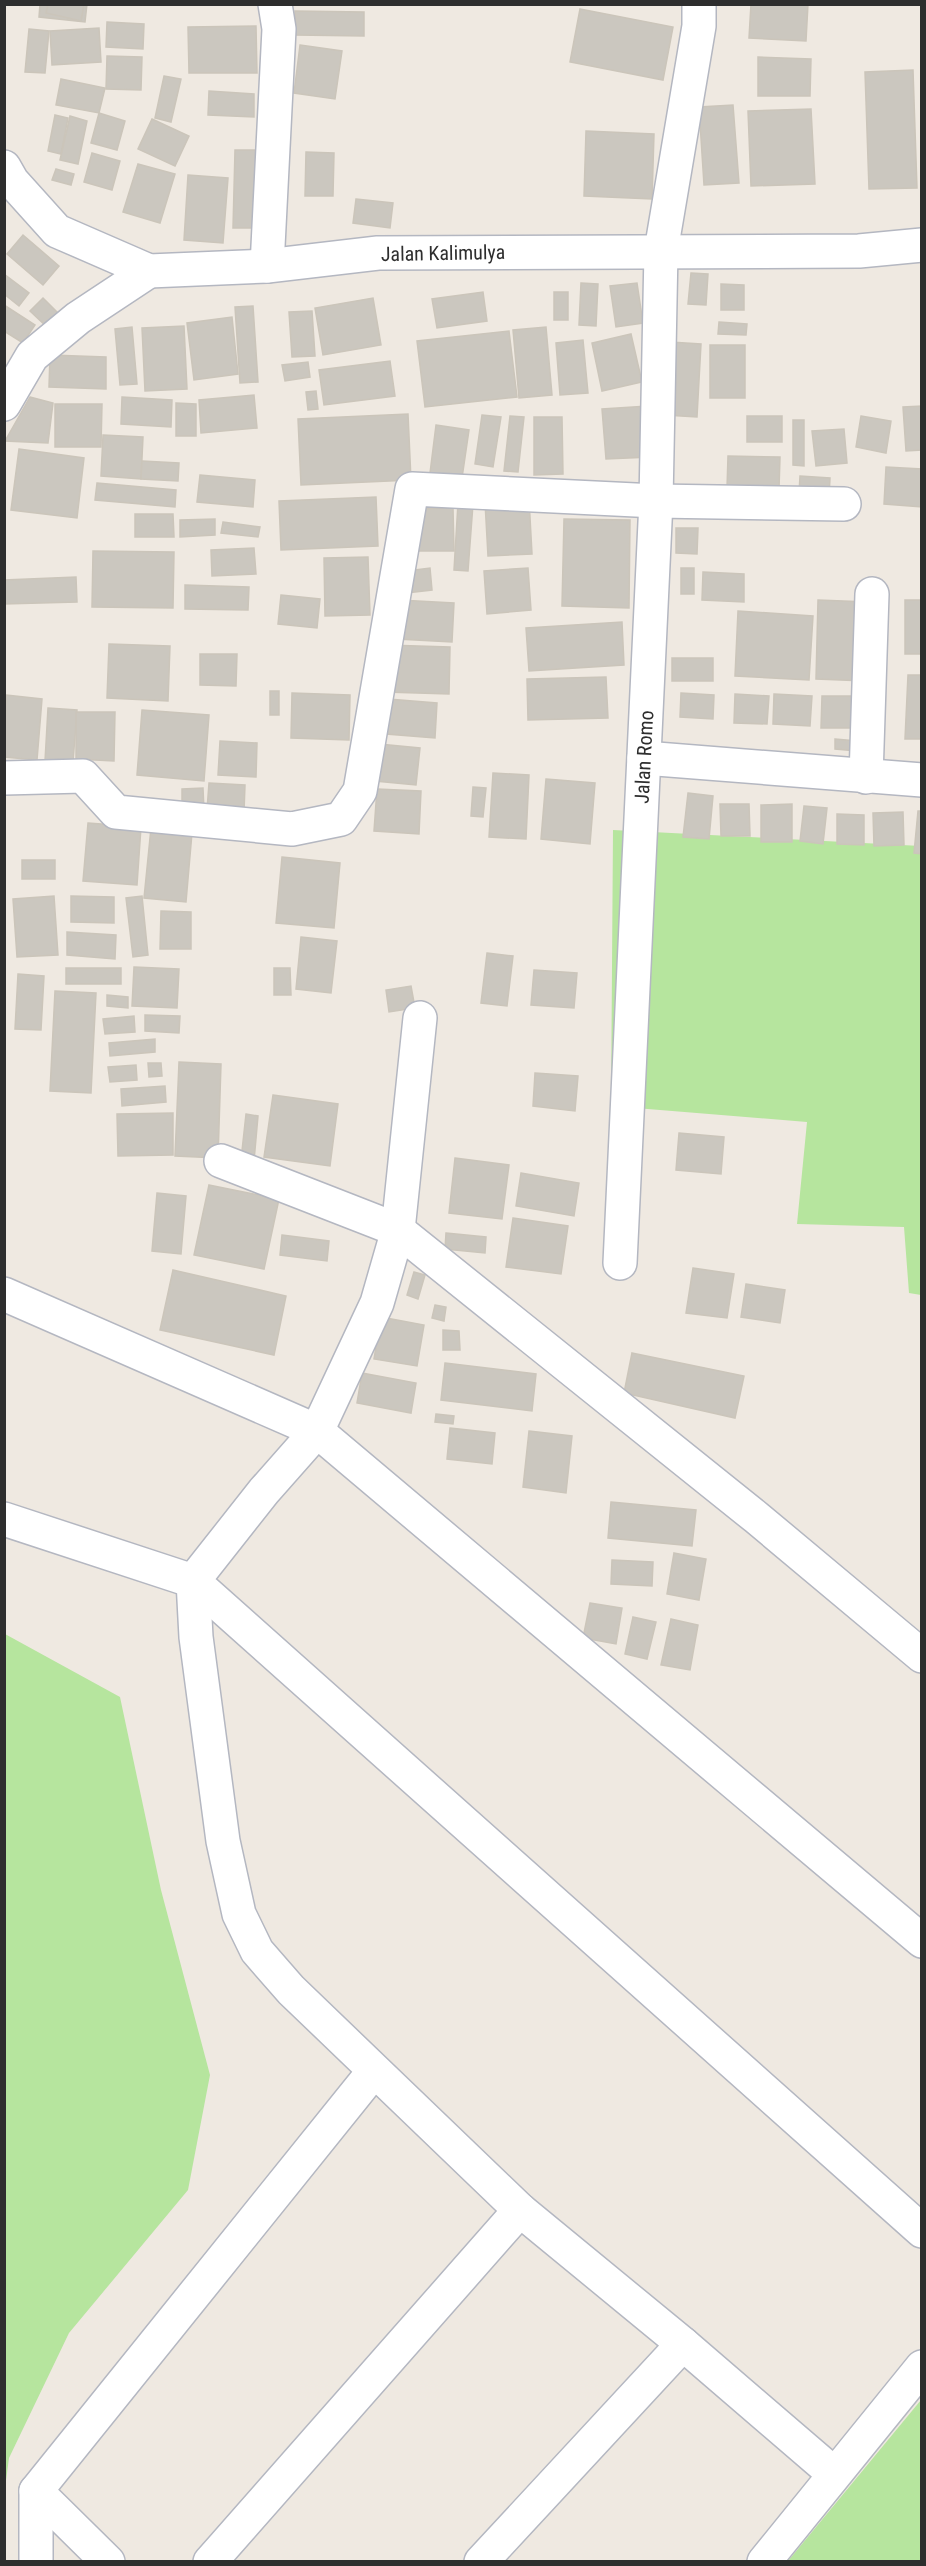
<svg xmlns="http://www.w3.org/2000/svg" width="926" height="2566" viewBox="0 0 926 2566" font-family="'Roboto Condensed',sans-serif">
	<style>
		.green { fill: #b6e59e }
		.building { fill: #cbc7bf; stroke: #cbc5ba; stroke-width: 1.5 }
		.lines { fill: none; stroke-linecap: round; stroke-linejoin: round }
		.minor-casing { stroke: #b4b7c1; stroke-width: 36 }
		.tertiary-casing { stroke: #b4b7c1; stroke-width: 36 }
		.minor { stroke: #fff; stroke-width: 33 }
		.tertiary { stroke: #fff; stroke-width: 33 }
		.labels { text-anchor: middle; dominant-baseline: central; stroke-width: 5; stroke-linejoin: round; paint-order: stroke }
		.street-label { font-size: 20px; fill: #2e2e2e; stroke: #fff }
	</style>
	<rect width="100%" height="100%" fill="#efe9e1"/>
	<g class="green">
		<polygon points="613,830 921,846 921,1295 909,1293 904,1227 797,1224 807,1122 611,1106"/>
		<polygon points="5,1634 120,1697 161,1890 210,2075 188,2190 69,2333 9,2458 5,2488"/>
		<polygon points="921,2400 921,2561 788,2561"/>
	</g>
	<g class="building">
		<polygon points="40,4 87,4 85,22 39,17"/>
		<polygon points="48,4 84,4 81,21 46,13"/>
		<polygon points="751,4 808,4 806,41 749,38"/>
		<polygon points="580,9 673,27 663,80 570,62"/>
		<polygon points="295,11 364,12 364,36 295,35"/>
		<polygon points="107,22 144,24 143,49 106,47"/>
		<polygon points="256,26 257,73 189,73 188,27"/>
		<polygon points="99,28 101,62 52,65 50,31"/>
		<polygon points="29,29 49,31 45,73 25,72"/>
		<polygon points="300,45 342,51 335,99 294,93"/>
		<polygon points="107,56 142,57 141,90 106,89"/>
		<polygon points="758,57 811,59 810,96 758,96"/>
		<polygon points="913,70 917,188 869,189 865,72"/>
		<polygon points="164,76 181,79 171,122 155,118"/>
		<polygon points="61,79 105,88 99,113 56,105"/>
		<polygon points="209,91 254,94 254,117 208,115"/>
		<polygon points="733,105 739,183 704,185 699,107"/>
		<polygon points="811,109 815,184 751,186 748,111"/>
		<polygon points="99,113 125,121 117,150 91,143"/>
		<polygon points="55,115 68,118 61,154 48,151"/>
		<polygon points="70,116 87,121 78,164 60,160"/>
		<polygon points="152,119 189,136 175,166 138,149"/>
		<polygon points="586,131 654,134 652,199 584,196"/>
		<polygon points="235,150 265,150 263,228 233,228"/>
		<polygon points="306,152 334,153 333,196 305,196"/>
		<polygon points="92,153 120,161 112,190 84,182"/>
		<polygon points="138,164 175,174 160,223 123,212"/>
		<polygon points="56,169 74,174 71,185 52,180"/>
		<polygon points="188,175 228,178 223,243 184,240"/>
		<polygon points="356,199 393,203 390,228 353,223"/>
		<polygon points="23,235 59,266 43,285 7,254"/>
		<polygon points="691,273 708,274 706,305 688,304"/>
		<polygon points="4,274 29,293 19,306 4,294"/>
		<polygon points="581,283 598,284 596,326 579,325"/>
		<polygon points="637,283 643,323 616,327 610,286"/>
		<polygon points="721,284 744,285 744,310 721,310"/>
		<polygon points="483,292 487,321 437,328 432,299"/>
		<rect x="554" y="292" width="14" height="28"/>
		<polygon points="43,298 61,316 48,328 30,311"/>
		<polygon points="373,298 381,345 323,355 315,308"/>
		<polygon points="4,305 35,325 23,343 4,331"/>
		<polygon points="253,306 258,382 240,383 235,307"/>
		<polygon points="312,311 315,356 292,357 289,312"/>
		<polygon points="232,317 238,374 194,380 187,323"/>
		<polygon points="719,322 747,324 746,335 718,334"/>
		<polygon points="184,326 187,389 145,391 142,328"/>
		<polygon points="132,327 137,384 120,385 115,329"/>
		<polygon points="546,327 552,395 519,398 513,330"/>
		<polygon points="509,331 517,397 425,407 417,341"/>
		<polygon points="631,334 642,382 602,391 592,343"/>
		<polygon points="583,340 588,393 560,395 556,343"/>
		<polygon points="670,342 701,344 697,417 665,415"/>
		<rect x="710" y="345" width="35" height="53"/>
		<polygon points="50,355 106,357 106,389 49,387"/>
		<polygon points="390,361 395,396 324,405 319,370"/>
		<polygon points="308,362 310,377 285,381 282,365"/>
		<polygon points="316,391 318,409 308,410 306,392"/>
		<polygon points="254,395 257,428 201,433 199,400"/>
		<polygon points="30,397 53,403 48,443 5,441"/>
		<polygon points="122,397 172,400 171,427 121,424"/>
		<polygon points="176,403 196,404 196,436 176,436"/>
		<polygon points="55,404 102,404 101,447 55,447"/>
		<polygon points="648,406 651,457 606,459 602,409"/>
		<polygon points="922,406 922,450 906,451 903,407"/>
		<polygon points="408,414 411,480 301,485 298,419"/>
		<polygon points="482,415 501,417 493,467 475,464"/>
		<polygon points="510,416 524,417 518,472 504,471"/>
		<rect x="747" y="416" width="35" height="26"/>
		<polygon points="861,416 891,421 886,453 856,447"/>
		<polygon points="534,417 562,417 563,474 534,475"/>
		<polygon points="793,420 804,420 804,466 793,465"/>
		<polygon points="436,425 469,430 462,478 430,473"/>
		<polygon points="844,429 847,463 816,466 812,431"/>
		<polygon points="103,435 143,437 141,479 101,476"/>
		<polygon points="19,449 84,458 77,518 11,510"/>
		<polygon points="728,456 780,457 779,489 727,488"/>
		<polygon points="142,461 179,463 178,481 141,479"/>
		<polygon points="886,467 922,469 922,507 884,504"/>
		<polygon points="200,475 255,480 253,507 197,502"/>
		<polygon points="800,476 830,478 829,497 799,494"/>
		<polygon points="97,483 176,490 175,507 95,500"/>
		<polygon points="376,497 378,546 281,550 279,501"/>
		<polygon points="529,499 532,554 488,556 485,502"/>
		<polygon points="458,503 473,504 468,571 454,570"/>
		<polygon points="453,508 454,551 412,551 412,509"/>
		<polygon points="135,514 173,514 174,537 135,537"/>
		<polygon points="215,519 215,535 180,537 180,520"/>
		<polygon points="564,519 630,520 629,608 562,606"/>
		<polygon points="223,522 260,527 258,537 221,533"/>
		<polygon points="676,528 698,528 697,554 676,553"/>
		<polygon points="254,548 256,574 212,576 211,550"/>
		<polygon points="93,551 174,552 173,608 92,607"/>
		<polygon points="368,557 370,615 325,616 324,558"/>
		<polygon points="430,568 432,590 398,594 399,572"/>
		<polygon points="528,568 531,610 487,614 484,571"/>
		<rect x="681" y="568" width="13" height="26"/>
		<polygon points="703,572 744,574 744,602 702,600"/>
		<polygon points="76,577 77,602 4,604 4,580"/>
		<polygon points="185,585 249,587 248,610 185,609"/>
		<polygon points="281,595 320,599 317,628 278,624"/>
		<polygon points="399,600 454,603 452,642 397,639"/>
		<polygon points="818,600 868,602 865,681 816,679"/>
		<rect x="905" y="600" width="17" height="54"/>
		<polygon points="738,611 813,616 809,680 735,676"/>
		<polygon points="622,622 624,665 529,671 526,628"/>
		<polygon points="109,644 170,646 168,701 107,698"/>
		<polygon points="386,645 450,647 449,694 385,692"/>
		<polygon points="200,654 237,654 236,686 200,685"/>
		<rect x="672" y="658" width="41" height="23"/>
		<polygon points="908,675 922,675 922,739 905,739"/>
		<polygon points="606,677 608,718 528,720 527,679"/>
		<rect x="270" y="691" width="9" height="24"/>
		<polygon points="292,693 350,695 349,740 291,738"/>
		<polygon points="681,693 714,695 713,719 680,717"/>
		<polygon points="735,694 769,696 767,724 734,723"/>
		<polygon points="774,694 812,696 810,726 773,724"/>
		<polygon points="6,695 42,699 37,760 4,757"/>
		<polygon points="822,696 865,696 864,728 821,728"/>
		<polygon points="388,699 437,703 435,738 386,734"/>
		<polygon points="48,708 77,710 73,762 45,761"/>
		<polygon points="142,710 209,715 204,781 137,775"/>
		<polygon points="76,712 115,712 114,761 76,759"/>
		<polygon points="835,739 857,741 857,751 835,749"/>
		<polygon points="220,741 257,743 256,777 218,775"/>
		<polygon points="379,744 420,748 416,785 375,781"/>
		<polygon points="493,773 529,775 526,839 489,837"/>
		<polygon points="546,779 595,783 590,844 541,839"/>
		<polygon points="209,783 245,785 244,812 207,810"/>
		<polygon points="473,787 486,788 483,817 471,816"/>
		<polygon points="203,788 204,811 182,811 182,789"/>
		<polygon points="377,789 421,791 419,834 374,831"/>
		<polygon points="688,793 713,796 709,839 683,837"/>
		<polygon points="720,804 749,804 750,836 721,836"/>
		<polygon points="792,804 792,842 761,842 761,805"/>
		<polygon points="804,806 827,808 823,844 800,841"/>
		<polygon points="918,811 922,811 922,854 914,853"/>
		<polygon points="903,812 904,845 874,846 873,813"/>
		<polygon points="837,814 864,815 864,845 837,844"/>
		<polygon points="88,823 141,827 137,885 83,881"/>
		<polygon points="151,828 192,833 186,902 144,898"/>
		<polygon points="282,857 340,863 334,928 276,923"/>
		<rect x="22" y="860" width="33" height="19"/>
		<polygon points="54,896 58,955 17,957 13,899"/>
		<polygon points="71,896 114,897 114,923 71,922"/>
		<polygon points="142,896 148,955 133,957 126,898"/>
		<polygon points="161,911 191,912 191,949 160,949"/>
		<polygon points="67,932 116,935 115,959 67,955"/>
		<polygon points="301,937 337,941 331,993 296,989"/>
		<polygon points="487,953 513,956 507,1006 481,1003"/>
		<polygon points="134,967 179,969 177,1008 132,1006"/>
		<rect x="66" y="968" width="55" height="16"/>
		<polygon points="274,968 290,968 291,995 274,995"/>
		<polygon points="534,970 577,973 574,1008 531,1005"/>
		<polygon points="18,974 44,976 41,1030 15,1029"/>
		<polygon points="411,986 415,1008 389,1012 386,990"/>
		<polygon points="55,991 96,993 91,1093 50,1091"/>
		<polygon points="107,995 128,997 128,1008 107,1006"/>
		<polygon points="145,1015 180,1016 179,1033 145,1031"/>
		<polygon points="134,1016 135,1032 105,1034 103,1019"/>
		<polygon points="155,1039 155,1052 110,1056 109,1043"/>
		<polygon points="179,1062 221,1064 218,1158 175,1156"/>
		<polygon points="148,1063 161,1063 162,1076 149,1077"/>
		<polygon points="136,1065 137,1080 110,1082 108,1067"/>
		<polygon points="535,1073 578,1076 575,1111 533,1106"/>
		<polygon points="165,1086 166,1102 122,1106 121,1089"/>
		<polygon points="273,1095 338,1104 330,1166 264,1157"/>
		<polygon points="173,1113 173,1155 118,1156 117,1114"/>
		<polygon points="246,1114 258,1116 254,1161 241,1160"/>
		<polygon points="679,1133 724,1137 721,1174 676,1170"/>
		<polygon points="455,1158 509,1165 502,1219 449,1213"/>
		<polygon points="521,1173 579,1183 574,1216 516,1206"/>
		<polygon points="209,1185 279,1199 264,1269 194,1255"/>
		<polygon points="157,1193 186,1196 181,1254 152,1251"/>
		<polygon points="513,1218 568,1226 561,1274 506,1267"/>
		<polygon points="446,1233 486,1237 485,1253 445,1249"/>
		<polygon points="282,1235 329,1241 327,1261 280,1255"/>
		<polygon points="693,1268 734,1274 727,1318 686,1313"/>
		<polygon points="173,1270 286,1296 274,1355 160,1330"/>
		<polygon points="414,1272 425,1275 418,1299 407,1295"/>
		<polygon points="746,1284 785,1290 780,1323 741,1317"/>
		<polygon points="435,1305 446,1307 444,1321 432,1318"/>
		<polygon points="381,1317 424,1325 417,1366 374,1359"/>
		<polygon points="443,1330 459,1331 460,1350 443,1350"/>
		<polygon points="632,1353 744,1376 735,1418 624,1393"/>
		<polygon points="445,1363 536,1374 532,1411 441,1400"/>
		<polygon points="362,1373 416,1383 411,1413 357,1403"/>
		<polygon points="436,1414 454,1416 453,1424 435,1422"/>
		<polygon points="450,1428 495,1433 492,1464 447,1459"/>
		<polygon points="529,1431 572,1436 566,1493 523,1487"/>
		<polygon points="611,1502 696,1510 692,1546 608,1538"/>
		<polygon points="674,1553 706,1559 699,1600 667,1594"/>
		<polygon points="612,1560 653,1562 652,1586 611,1584"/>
		<polygon points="590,1603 622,1608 616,1644 583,1638"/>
		<polygon points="633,1617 656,1622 647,1659 625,1654"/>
		<polygon points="671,1619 698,1625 690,1670 661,1665"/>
	</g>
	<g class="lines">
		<g class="minor-casing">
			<g id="minor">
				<polyline points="267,266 279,29 275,4"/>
				<polyline points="4,404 32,356 78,318 149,271"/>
				<polyline points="644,758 922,780"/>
				<polyline points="866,777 872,594"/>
				<polyline points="4,778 83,776 116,812 292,829 341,819 360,791 412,489 656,501 844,504"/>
				<polyline points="420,1018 398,1230 377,1303 317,1431 264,1491 193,1581 922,2231"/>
				<polyline points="221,1161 398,1230 757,1518 922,1656"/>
				<polyline points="620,1263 656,501 661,251 699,26 699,4"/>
				<polyline points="4,1294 317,1431 922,1941"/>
				<polyline points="4,1519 193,1581 196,1637 223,1841 239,1914 257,1951 291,1990 520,2210 683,2344 833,2473"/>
				<polyline points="36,2491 108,2562"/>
				<polyline points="36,2562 36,2491 374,2071"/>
				<polyline points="210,2562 520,2210"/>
				<polyline points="481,2562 683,2344"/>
				<polyline points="764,2562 922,2367"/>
			</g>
		</g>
		<g class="tertiary-casing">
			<polyline id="tertiary" points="4,167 12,181 57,231 149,271 267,266 378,253 859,251 922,245"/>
		</g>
		<use href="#minor" class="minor"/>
		<use href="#tertiary" class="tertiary"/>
	</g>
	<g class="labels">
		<g class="street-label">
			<text transform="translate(443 253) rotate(-1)">Jalan Kalimulya</text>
			<text transform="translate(644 757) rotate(-87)">Jalan Romo</text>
		</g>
	</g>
	<rect width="926" height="2566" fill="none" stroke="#2e2e2e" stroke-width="12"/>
</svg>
